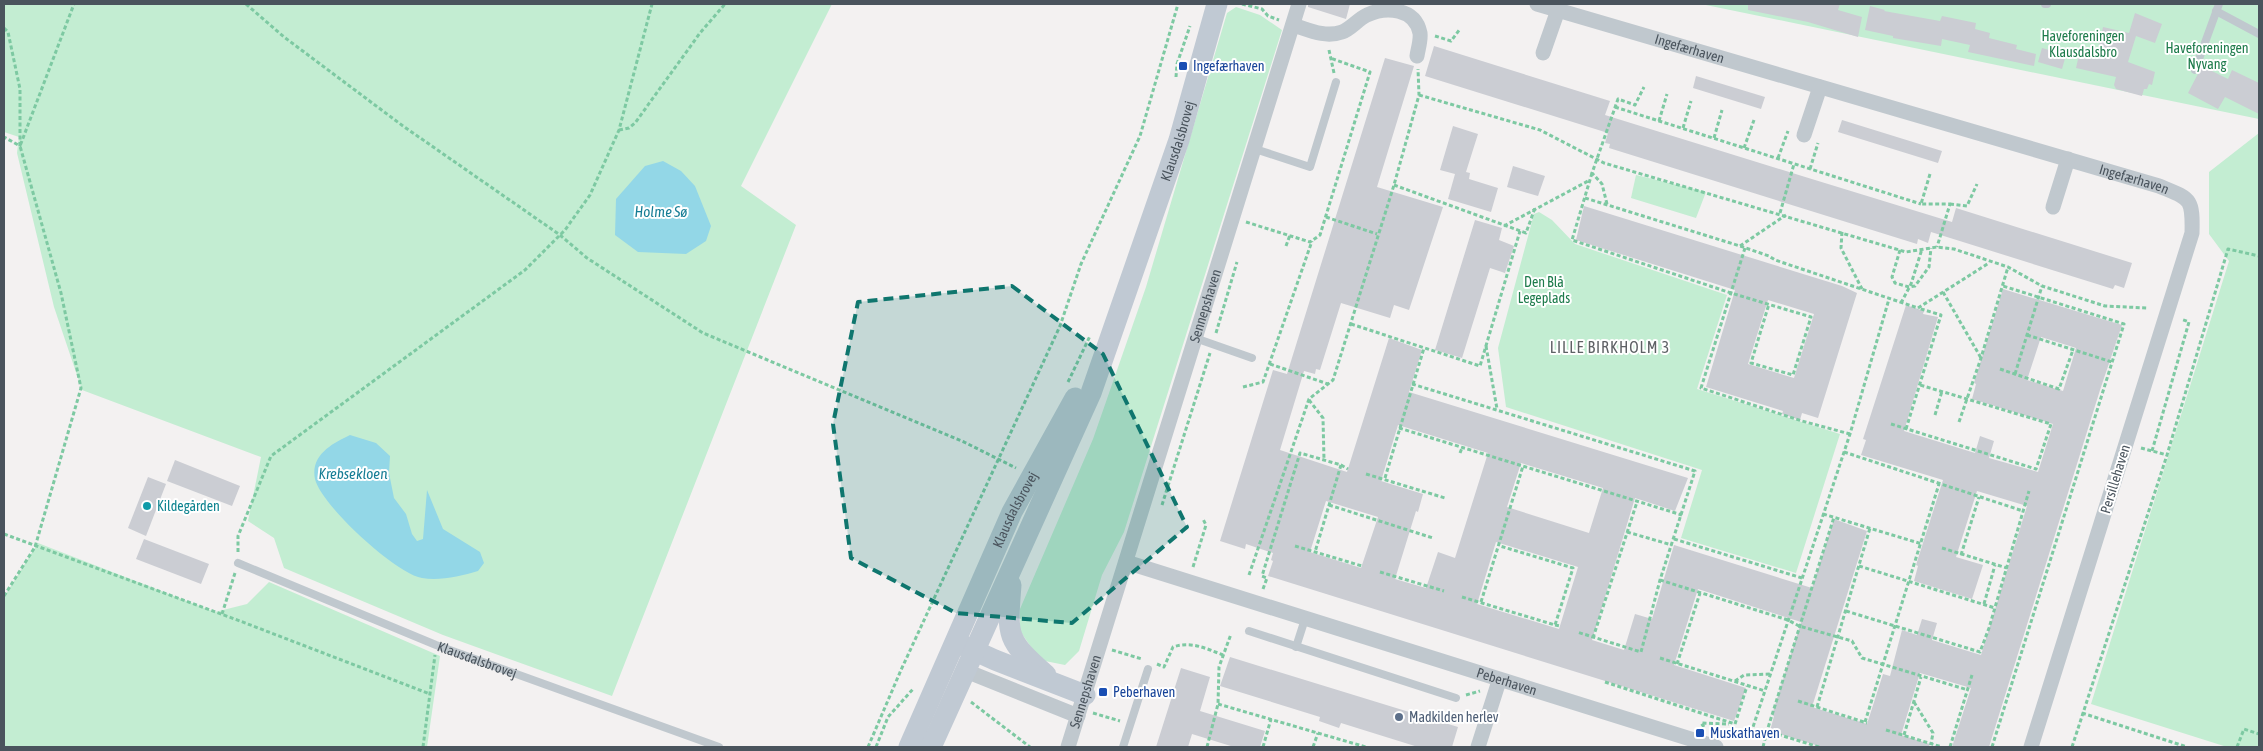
<svg xmlns="http://www.w3.org/2000/svg" width="2263" height="751" viewBox="0 0 2263 751" font-family="'Asap Condensed',sans-serif">
	<style>
		.green { fill: #c3edd2 }
		.water { fill: #93d7e7 }
		.building { fill: #cbcdd3; fill-rule: evenodd }
		.lines { fill: none; stroke-linecap: round; stroke-linejoin: round }
		.path { stroke: #7dc9a2; stroke-width: 3; stroke-dasharray: 4 2.5; stroke-linecap: butt }
		.lane { stroke: #c0c8ce; stroke-width: 8 }
		.street { stroke: #c0c8ce; stroke-width: 15 }
		.secondary { stroke: #c0c9d3; stroke-width: 21 }
		.marked { fill: #0f766e; fill-opacity: 0.2; stroke: #0f766e; stroke-width: 4; stroke-dasharray: 10 6; stroke-linejoin: round }
		.transit-dot { fill: #1a4fb4; stroke: #fff; stroke-width: 2 }
		.culture-dot { fill: #0f9aa8; stroke: #fff; stroke-width: 2 }
		.service-dot { fill: #5c6f8a; stroke: #fff; stroke-width: 2 }
		.labels { text-anchor: middle; dominant-baseline: central; stroke-width: 4; stroke-linejoin: round; paint-order: stroke }
		.park-label { font-size: 14px; fill: #1d7b4b; stroke: #fff }
		.street-label { font-size: 14px; fill: #4a545d; stroke: #fff }
		.transit-label { font-size: 14px; fill: #164399; stroke: #fff; text-anchor: start }
		.culture-label { font-size: 14px; fill: #0d838f; stroke: #fff; text-anchor: start }
		.service-label { font-size: 14px; fill: #4e5e75; stroke: #fff; text-anchor: start }
		.water-label { font-size: 15px; font-style: italic; fill: #167d95; stroke: #fff }
		.quarter-label { font-size: 16px; letter-spacing: 1px; fill: #5e6165; stroke: #fff }
	</style>
	<rect width="100%" height="100%" fill="#f3f1f1"/>
	<g class="green">
		<polygon points="4,4 832,4 741,186 796,225 612,696 443,635 284,568 274,538 248,521 261,457 82,390 54,307 17,153 19,137 4,132"/>
		<polygon points="1701,4 2259,4 2259,119"/>
		<polygon points="1236,7 1260,15 1282,30 1124,532 1102,575 1079,651 1065,665 1040,660 1020,631 1020,609 1093,439 1146,287 1227,13"/>
		<polygon points="2259,133 2259,747 2227,747 2091,704 2229,261 2209,234 2209,172"/>
		<polygon points="1636,175 1706,192 1696,218 1631,198"/>
		<polygon points="1539,212 1552,220 1575,244 1727,295 1697,389 1840,434 1796,573 1681,538 1702,470 1506,407 1498,348 1534,214"/>
		<polygon points="38,543 215,612 247,604 269,582 440,656 427,747 4,747 4,597"/>
	</g>
	<g class="water">
		<polygon points="663,161 681,171 695,186 711,226 706,241 686,254 638,252 615,235 616,199 645,166"/>
		<path d="M350,435L376,443L390,456L389,473L394,498L406,514L412,534L417,541L423,539L427,490L443,529L480,552L484,563L478,571C461,576 440,581 422,578C396,574 321,505 315,479C310,455 333,443 350,435Z"/>
	</g>
	<g class="building">
		<polygon points="1308,4 1350,4 1346,19 1308,7"/>
		<polygon points="1748,4 1840,4 1838,10 1862,17 1858,37 1808,22 1748,10"/>
		<polygon points="1870,6 1885,10 1884,11 1940,21 1942,16 1976,23 1975,29 1990,33 1989,38 2017,45 2016,49 2036,54 2034,66 1968,52 1970,45 1942,39 1941,46 1893,38 1893,36 1865,30"/>
		<polygon points="2135,13 2162,24 2155,43 2136,36 2128,62 2155,72 2152,85 2149,84 2147,89 2144,89 2142,96 2116,89 2114,85 2116,77 2076,68 2081,46 2098,50 2103,27 2129,33"/>
		<polygon points="1434,46 1610,101 1605,115 1802,176 1952,222 1956,208 2132,263 2124,288 2115,285 2113,289 1931,232 1928,243 1918,239 1917,244 1609,148 1610,144 1605,143 1608,133 1425,76"/>
		<polygon points="2042,48 2066,55 2062,69 2038,62"/>
		<path d="M1385,58L1414,66L1377,187L1443,207L1409,310L1394,305L1390,318L1341,303L1320,370L1316,369L1315,374L1304,371L1280,450L1347,472L1389,338L1422,350L1409,392L1688,478L1675,511L1635,498L1592,640L1624,650L1635,614L1652,619L1674,545L1812,588L1834,519L1867,531L1812,707L1867,724L1883,674L1890,676L1902,630L1917,635L1922,619L1937,623L1932,640L1981,655L2027,506L1977,491L1956,557L1983,565L1972,599L1914,581L1918,566L1916,565L1943,480L1861,455L1866,440L1863,439L1906,305L1924,311L1923,314L1938,317L1904,431L1975,453L1980,436L1994,441L1989,458L2038,472L2053,424L1972,399L1976,384L1974,383L2003,289L2122,325L2100,390L1989,747H1952L1971,688L1920,673L1901,735L1930,744L1929,747H1822L1770,731L1774,716L1772,715L1801,622L1698,589L1674,665L1746,688L1734,721L1268,576L1273,561L1271,560L1273,553L1246,544L1245,549L1220,541L1273,370L1287,374ZM2041,337L2076,348L2063,391L2027,380ZM1398,425L1488,453L1455,558L1438,552L1426,588L1395,579L1416,511L1418,512L1423,494L1381,481ZM1521,463L1603,488L1589,533L1507,507ZM1326,501L1378,517L1361,568L1310,552ZM1496,542L1578,567L1559,629L1477,604Z"/>
		<polygon points="2202,66 2228,79 2232,70 2259,83 2259,114 2225,97 2218,109 2188,93"/>
		<polygon points="1696,76 1765,97 1761,109 1693,88"/>
		<polygon points="1842,120 1942,151 1938,163 1838,132"/>
		<polygon points="1453,126 1478,134 1466,172 1470,173 1469,179 1498,188 1491,212 1448,199 1455,174 1440,170"/>
		<polygon points="1513,166 1545,176 1538,196 1507,187"/>
		<path d="M1584,206L1842,286L1857,293L1818,418L1802,413L1800,420L1782,414L1783,411L1706,387L1735,290L1576,240ZM1768,300L1814,314L1794,378L1748,364Z"/>
		<polygon points="1475,220 1502,228 1499,240 1514,246 1505,273 1490,268 1462,358 1435,350"/>
		<polygon points="175,460 240,486 232,506 167,481"/>
		<polygon points="148,477 166,484 146,536 128,528"/>
		<polygon points="144,539 209,564 201,584 136,559"/>
		<polygon points="1230,657 1458,727 1452,747 1418,747 1341,723 1339,728 1319,721 1320,717 1220,686"/>
		<polygon points="1181,668 1210,677 1200,711 1265,731 1260,747 1234,747 1192,734 1188,747 1156,747"/>
	</g>
	<g class="lines">
		<g class="path">
			<polyline points="246,4 284,37 403,126 560,235 587,258 703,333 964,442 1016,468"/>
			<polyline points="1242,4 1262,9 1268,16 1279,20"/>
			<polyline points="4,28 8,32 20,89 20,146 4,137"/>
			<polyline points="1435,36 1451,41 1460,29"/>
			<polyline points="1329,50 1334,73"/>
			<polyline points="1176,77 1177,64 1190,26"/>
			<polyline points="1419,95 1540,130 1604,163 1906,252 1937,247 1954,249 2008,267 2042,286 2105,306 2147,308"/>
			<polyline points="1615,107 1921,204"/>
			<polyline points="1659,121 1667,94"/>
			<polyline points="1683,128 1691,101"/>
			<polyline points="619,130 629,128 635,123 700,33 725,4"/>
			<polyline points="1714,138 1722,110"/>
			<polyline points="1744,148 1754,120"/>
			<polyline points="1778,158 1788,131"/>
			<polyline points="1810,169 1818,143"/>
			<polyline points="1592,173 1572,240 1731,293 1811,317 1793,375 1751,363 1769,304"/>
			<polyline points="1930,174 1921,204 1950,204 1937,247"/>
			<polyline points="1394,185 1526,233 1535,208"/>
			<polyline points="1585,198 1740,246 1769,256 1775,260 1918,308 1989,263"/>
			<polyline points="1607,204 1602,184 1592,173 1618,99 1635,105 1644,87"/>
			<polyline points="1950,204 1967,206 1977,184"/>
			<polyline points="1780,213 1794,164"/>
			<polyline points="1326,217 1377,234"/>
			<polyline points="1246,222 1310,242 1320,235 1370,72 1330,58"/>
			<polyline points="1504,226 1590,180"/>
			<polyline points="1842,232 1841,248 1862,289"/>
			<polyline points="1286,246 1290,235"/>
			<polyline points="1740,246 1786,215"/>
			<polyline points="1745,248 1701,388 1802,421 1850,434"/>
			<polyline points="1900,250 1892,277 1895,283 1909,287 1915,286 1929,267 1931,248"/>
			<polyline points="1943,292 1981,358"/>
			<polyline points="1901,303 1911,284 1922,249"/>
			<polyline points="1351,324 1480,366 1520,231"/>
			<polyline points="1216,333 1237,262"/>
			<polyline points="2027,335 2112,362"/>
			<polyline points="1486,346 1497,409"/>
			<polyline points="1270,364 1328,384"/>
			<polyline points="2000,369 2059,389 2073,350"/>
			<polyline points="2015,374 2042,286"/>
			<polyline points="1068,382 1090,336"/>
			<polyline points="1412,384 1695,471 1660,580 1641,652 1577,632"/>
			<polyline points="1243,387 1263,382 1312,241"/>
			<polyline points="1309,400 1323,418 1324,460"/>
			<polyline points="1935,415 1942,391"/>
			<polyline points="1959,422 1981,358 2008,267"/>
			<polyline points="1891,424 2036,469 2051,424 1920,385"/>
			<polyline points="1399,428 1682,515"/>
			<polyline points="1906,429 1941,315 1918,308"/>
			<polyline points="2141,448 2167,455"/>
			<polyline points="2152,451 2189,322 2181,319"/>
			<polyline points="1844,452 2023,511"/>
			<polyline points="1460,453 1462,448"/>
			<polyline points="1341,465 1348,469"/>
			<polyline points="1366,474 1445,498"/>
			<polyline points="1385,478 1424,348"/>
			<polyline points="1162,505 1210,353"/>
			<polyline points="1329,505 1433,538"/>
			<polyline points="1823,514 1922,544"/>
			<polyline points="1627,532 1672,545"/>
			<polyline points="4,534 240,621 430,694"/>
			<polyline points="1674,539 1802,578"/>
			<polyline points="1295,546 1362,566"/>
			<polyline points="1942,548 2007,568"/>
			<polyline points="238,552 238,536 271,456 525,270 565,230 590,195 619,130 652,4"/>
			<polyline points="1961,555 1979,497"/>
			<polyline points="1859,566 1995,608"/>
			<polyline points="1193,567 1206,525 1203,519"/>
			<polyline points="1380,572 1444,591"/>
			<polyline points="1249,575 1309,399 1333,380 1394,185 1419,95 1418,69"/>
			<polyline points="1660,580 1788,620 1799,626 1852,641 1862,658 1968,690"/>
			<polyline points="1263,589 1267,578 1262,576 1300,453 1341,465 1315,552"/>
			<polyline points="4,596 35,547 81,388 61,293 20,146 74,4"/>
			<polyline points="1462,597 1555,625 1573,568 1500,546"/>
			<polyline points="1481,602 1523,466"/>
			<polyline points="1984,604 1995,565"/>
			<polyline points="1846,611 1980,652 1989,628 2029,491"/>
			<polyline points="222,614 235,573"/>
			<polyline points="1555,625 1560,626"/>
			<polyline points="1593,638 1637,502"/>
			<polyline points="1112,650 1142,659"/>
			<polyline points="1660,658 1765,691"/>
			<path d="M1157,664L1164,667L1173,647C1191,641 1205,648 1223,655"/>
			<polyline points="1677,664 1700,593"/>
			<polyline points="1735,681 1744,675 1771,674"/>
			<polyline points="1605,682 1735,724"/>
			<polyline points="1466,695 1480,691"/>
			<polyline points="1798,701 1867,723"/>
			<polyline points="971,702 1030,747"/>
			<polyline points="1914,702 1933,733 1931,744"/>
			<polyline points="1218,704 1366,747"/>
			<polyline points="1817,707 1870,528"/>
			<polyline points="1093,713 1120,721"/>
			<polyline points="2082,713 2187,747"/>
			<polyline points="1865,722 1939,484"/>
			<polyline points="1735,724 1747,686"/>
			<polyline points="1704,727 1701,723 1729,724"/>
			<polyline points="1886,730 1942,747"/>
			<polyline points="1904,735 1921,677"/>
			<polyline points="1749,739 1850,434 1889,299"/>
			<polyline points="423,747 435,655"/>
			<polyline points="868,747 901,670 1060,326 1081,264 1140,136 1178,4"/>
			<polyline points="876,747 888,717 913,689"/>
			<polyline points="1207,747 1218,704 1219,667 1231,634"/>
			<polyline points="1263,747 1271,719"/>
			<polyline points="1313,747 1318,733"/>
			<polyline points="1763,747 1767,731"/>
			<polyline points="1819,747 1767,731 1834,517"/>
			<polyline points="1950,747 1972,675"/>
			<polyline points="1992,747 2124,324 2003,286"/>
			<polyline points="2072,747 2167,455 2228,249 2259,256"/>
			<polyline points="2237,747 2244,729 2259,734"/>
		</g>
		<g class="lane">
			<polyline points="2045,4 2047,4"/>
			<polyline points="2216,11 2259,34"/>
			<polyline points="2195,70 2219,4"/>
			<polyline points="1255,149 1310,167 1336,82"/>
			<polyline points="1195,338 1252,358"/>
			<path id="s1" d="M238,563L436,645L719,747"/>
			<polyline points="1249,631 1456,698"/>
			<polyline points="1296,647 1305,619"/>
			<polyline points="1123,747 1148,669"/>
		</g>
		<g class="street">
			<path id="s2" d="M1537,4L2159,186C2190,199 2193,197 2192,233L2031,747"/>
			<path d="M1293,25C1309,30 1325,38 1342,32C1351,29 1358,19 1367,15C1386,6 1415,8 1420,33C1421,40 1418,49 1417,56"/>
			<polyline points="1543,53 1558,10"/>
			<polyline points="1804,135 1820,87"/>
			<polyline points="2053,207 2068,159"/>
			<path id="s3" d="M1126,562L1716,747"/>
			<polyline points="966,671 1078,716"/>
			<path id="s4" d="M1068,747L1299,4"/>
			<polyline points="1478,747 1499,681"/>
		</g>
		<g class="secondary">
			<path d="M1011,585C1007,636 1006,640 1046,675"/>
			<polyline points="964,646 995,660 1085,695"/>
			<path id="s5" d="M909,747L1012,512L1075,398"/>
			<path id="s6" d="M931,747L1091,393L1179,140L1217,4"/>
		</g>
	</g>
	<path class="marked" d="M1012,286L1103,354L1187,527L1072,623L956,613L851,558L833,424L858,302Z"/>
	<g class="transit-dot">
		<rect x="1178" y="61" width="10" height="10" rx="2.5"/>
		<rect x="1098" y="687" width="10" height="10" rx="2.5"/>
		<rect x="1695" y="728" width="10" height="10" rx="2.5"/>
	</g>
	<circle class="culture-dot" cx="147" cy="506" r="5"/>
	<circle class="service-dot" cx="1399" cy="717" r="5"/>
	<g class="labels">
		<g class="park-label">
			<text x="2083" y="36">Haveforeningen<tspan x="2083" dy="16">Klausdalsbro</tspan></text>
			<text x="2207" y="48">Haveforeningen<tspan x="2207" dy="16">Nyvang</tspan></text>
			<text x="1544" y="282">Den Blå<tspan x="1544" dy="16">Legeplads</tspan></text>
		</g>
		<g class="street-label">
			<text stroke="none"><textPath href="#s2" startOffset="159">Ingefærhaven</textPath></text>
			<text stroke="none"><textPath href="#s6" startOffset="655">Klausdalsbrovej</textPath></text>
			<text stroke="none"><textPath href="#s2" startOffset="622">Ingefærhaven</textPath></text>
			<text stroke="none"><textPath href="#s4" startOffset="462">Sennepshaven</textPath></text>
			<text transform="translate(2115 479) rotate(-73)">Persillehaven</text>
			<text stroke="none"><textPath href="#s5" startOffset="260">Klausdalsbrovej</textPath></text>
			<text stroke="none"><textPath href="#s1" startOffset="258">Klausdalsbrovej</textPath></text>
			<text stroke="none"><textPath href="#s3" startOffset="399">Peberhaven</textPath></text>
			<text stroke="none"><textPath href="#s4" startOffset="58">Sennepshaven</textPath></text>
		</g>
		<g class="transit-label">
			<text x="1193" y="66">Ingefærhaven</text>
			<text x="1113" y="692">Peberhaven</text>
			<text x="1710" y="733">Muskathaven</text>
		</g>
		<g class="culture-label">
			<text x="157" y="506">Kildegården</text>
		</g>
		<g class="service-label">
			<text x="1409" y="717">Madkilden herlev</text>
		</g>
		<g class="water-label">
			<text x="661" y="211">Holme Sø</text>
			<text x="353" y="473">Krebsekloen</text>
		</g>
		<g class="quarter-label">
			<text x="1610" y="347">LILLE BIRKHOLM 3</text>
		</g>
	</g>
	<rect width="2263" height="751" fill="none" stroke="#4a545d" stroke-width="10"/>
</svg>
